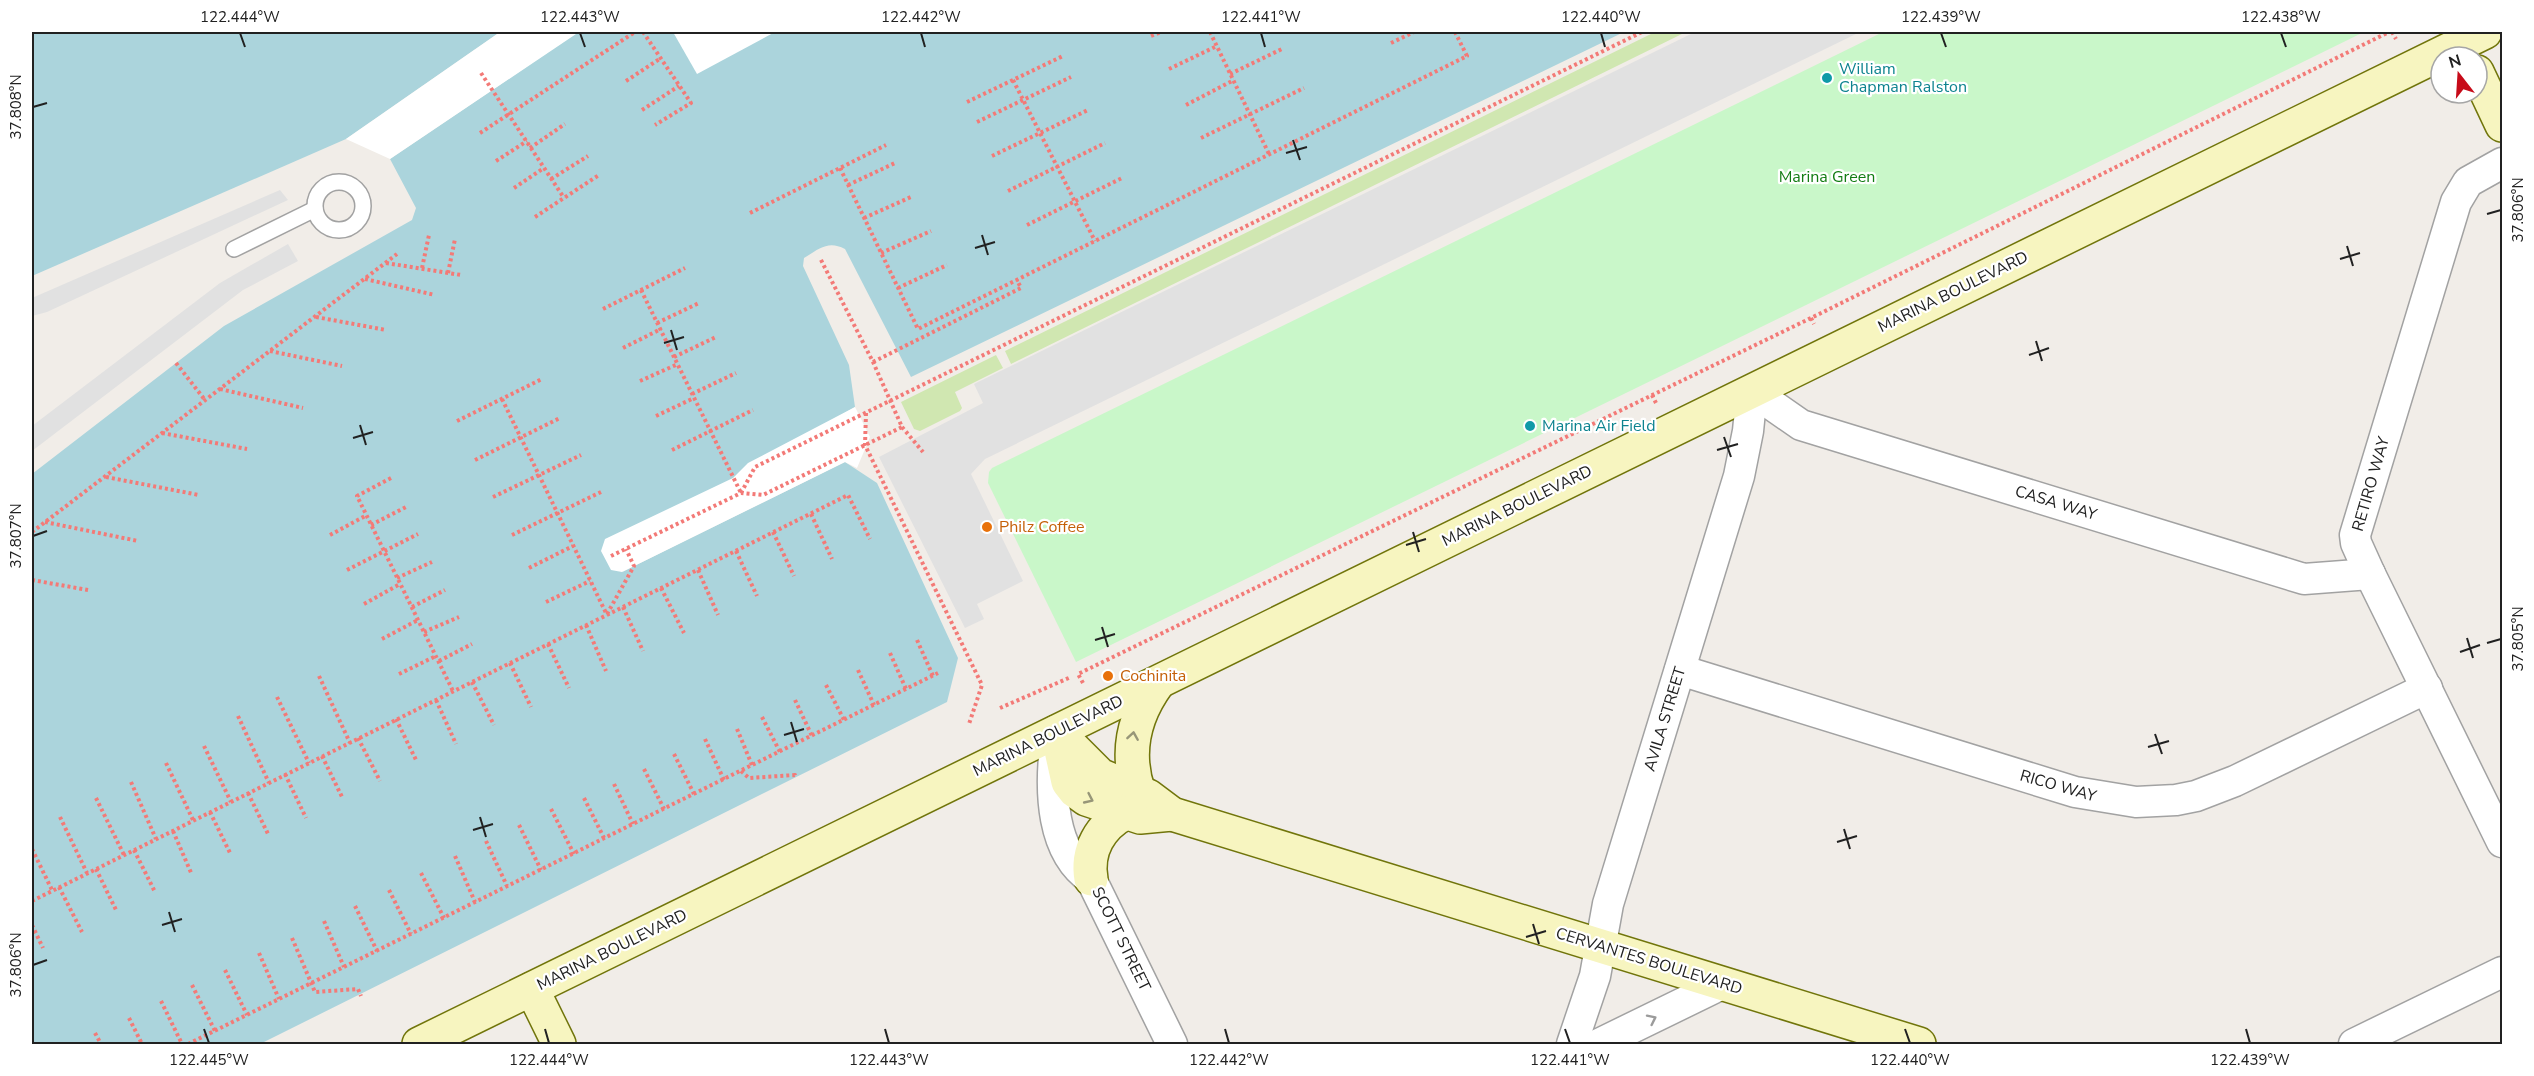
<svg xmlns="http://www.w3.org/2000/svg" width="2534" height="1076" viewBox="0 0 2534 1076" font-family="'Nunito Sans',sans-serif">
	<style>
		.grass { fill: #d0e7b1 }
		.park { fill: #c9f7c9 }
		.parking { fill: #e1e1e1 }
		.water { fill: #abd4dc }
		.pier { fill: #fff }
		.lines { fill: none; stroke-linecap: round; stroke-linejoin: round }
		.lane-casing { stroke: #a2a2a2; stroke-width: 18 }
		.street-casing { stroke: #a2a2a2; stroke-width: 33 }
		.secondary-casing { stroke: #71750b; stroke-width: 36 }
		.path { stroke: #f37a77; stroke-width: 4; stroke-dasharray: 3 3; stroke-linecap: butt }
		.lane { stroke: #fff; stroke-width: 15 }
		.street { stroke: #fff; stroke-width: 30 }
		.secondary { stroke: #f7f5c0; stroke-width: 33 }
		.oneway { stroke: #979678 }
		.oneway2 { stroke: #9b9b9b }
		.ticks { fill: none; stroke: #212121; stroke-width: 2 }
		.culture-dot { fill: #0f9aa8; stroke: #fff; stroke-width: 2 }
		.food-dot { fill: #e8710a; stroke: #fff; stroke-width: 2 }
		.labels { text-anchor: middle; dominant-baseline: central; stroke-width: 4.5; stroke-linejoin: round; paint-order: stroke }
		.culture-label { font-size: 16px; fill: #0d838f; stroke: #fff; text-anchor: start }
		.park-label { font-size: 16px; fill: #127c13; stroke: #fff }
		.street-label { font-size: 16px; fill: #212121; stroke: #fff }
		.food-label { font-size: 16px; fill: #c56008; stroke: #fff; text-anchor: start }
		.neatline { fill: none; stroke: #212121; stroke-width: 2 }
		.ticks-label { font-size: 15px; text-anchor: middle; fill: #212121 }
	</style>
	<rect width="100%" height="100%" fill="#f1ede8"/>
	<g class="grass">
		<polygon points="1655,32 1686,32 1011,364 1005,351"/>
		<polygon points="996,355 1003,368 955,392 962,408 960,411 920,431 914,429 901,402"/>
	</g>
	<polygon class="park" points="1883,32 2364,32 1076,662 988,483 989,472 992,468"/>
	<g class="parking">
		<polygon points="1695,32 1860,32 985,459 971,474 1023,581 977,604 984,619 965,628 879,457 983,403 974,384"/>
		<polygon points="280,190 288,200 47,312 32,316 32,298"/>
		<polygon points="288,244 298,261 243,290 32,451 32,426 220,283"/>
	</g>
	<g class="water">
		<polygon points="32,32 500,32 346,139 32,276"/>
		<path d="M578,32H1624L911,377L845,249C828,240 819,249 804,258L803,266L849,365L855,407L737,475L622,572L845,462L877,483L958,658L947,702L260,1044H32V474L224,326L412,220L416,208L390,159Z"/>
	</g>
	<g class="pier">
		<polygon points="500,32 579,32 390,159 346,139"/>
		<polygon points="673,32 775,32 697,74"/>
		<polygon points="855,407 870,437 857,468 845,462 622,572 611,570 601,551 605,539 733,478 748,463"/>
	</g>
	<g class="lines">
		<g class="lane-casing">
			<g id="lane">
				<circle cx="339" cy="206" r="24"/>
				<polyline points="234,249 315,209"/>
			</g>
		</g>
		<g class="street-casing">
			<g id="street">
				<polyline points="2502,163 2468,182 2456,202 2355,535 2356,543 2370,574 2502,842"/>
				<polyline points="1752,391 1801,425 2304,579 2370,574"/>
				<polyline points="1680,670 2075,792 2136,802 2176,800 2196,796 2235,781 2427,688"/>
				<path d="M1055,747C1050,791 1051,852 1091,879L1172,1044"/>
				<polyline points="1572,1044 1595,976 1608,904 1739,476 1748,431 1752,391"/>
				<polyline points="1599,1044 1722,984"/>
				<polyline points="2354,1044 2502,972"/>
			</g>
		</g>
		<g class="secondary-casing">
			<g id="secondary">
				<polyline points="2477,72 2502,125"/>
				<polyline points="1057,732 1100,775 1148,796 1172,814 1919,1044"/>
				<polyline points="1057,732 1068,782 1075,791 1086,799 1140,817 1172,814"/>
				<path d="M1139,793C1125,753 1133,717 1158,683"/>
				<path d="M1091,879C1086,851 1100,826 1125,813"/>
				<polyline points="532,989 559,1044"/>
				<polyline points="419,1044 2485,32"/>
			</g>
		</g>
		<g class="path">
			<polyline points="643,32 691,103 655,125"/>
			<polyline points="1210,32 1269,154"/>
			<polyline points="2392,32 2396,39"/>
			<polyline points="1151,36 1161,32"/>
			<polyline points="1391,43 1414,32"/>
			<polyline points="1169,69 1217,46"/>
			<polyline points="481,73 564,198"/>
			<polyline points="1230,74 1284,48"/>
			<polyline points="1013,80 1095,241"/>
			<polyline points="626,81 661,58"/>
			<polyline points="967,102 1063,56"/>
			<polyline points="1186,105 1234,80"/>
			<polyline points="642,110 679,86"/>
			<polyline points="977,122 1071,77"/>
			<polyline points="480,133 635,32"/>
			<polyline points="1201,138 1304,88"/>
			<polyline points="530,148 565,124"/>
			<polyline points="992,156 1088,110"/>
			<polyline points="496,161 527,141"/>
			<polyline points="840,168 918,329 1467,56 1455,32"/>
			<polyline points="551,179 588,156"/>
			<polyline points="848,185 895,163"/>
			<polyline points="514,188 544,168"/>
			<polyline points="1008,191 1105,143"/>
			<polyline points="750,213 886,145"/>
			<polyline points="535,217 599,175"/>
			<polyline points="864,218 911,197"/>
			<polyline points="1027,225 1122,178"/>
			<polyline points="881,253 931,231"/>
			<polyline points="386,263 461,275"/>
			<polyline points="422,268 429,235"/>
			<polyline points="448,273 455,239"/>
			<polyline points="365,279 435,295"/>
			<polyline points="898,288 947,265"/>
			<polyline points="641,290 741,493"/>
			<polyline points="603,309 685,268"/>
			<polyline points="316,317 386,330"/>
			<polyline points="1811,318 1814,324"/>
			<polyline points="657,323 699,303"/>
			<polyline points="623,348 661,329"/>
			<polyline points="270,351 342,366"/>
			<polyline points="674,357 716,337"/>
			<polyline points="873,362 1021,288 1017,280"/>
			<polyline points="176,363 205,400"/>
			<polyline points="640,381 678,364"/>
			<polyline points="220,389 303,408"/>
			<polyline points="692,394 736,373"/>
			<polyline points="1652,395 1656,403"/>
			<polyline points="502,399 607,615"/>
			<polyline points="866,413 865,445 982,685 969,724"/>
			<polyline points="656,416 694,398"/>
			<polyline points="457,421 542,379"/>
			<polyline points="902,427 923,452"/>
			<polyline points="162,433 247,449"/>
			<polyline points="672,450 753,410"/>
			<polyline points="475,460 560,418"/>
			<polyline points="106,477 199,495"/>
			<polyline points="391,478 357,496 453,691"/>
			<polyline points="741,493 755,467 1642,32"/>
			<polyline points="493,497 581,455"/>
			<polyline points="811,514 832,559"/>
			<polyline points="45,522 138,541"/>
			<polyline points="371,525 406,507"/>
			<polyline points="32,532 397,254"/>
			<polyline points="773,532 794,576"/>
			<polyline points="330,535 367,515"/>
			<polyline points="512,535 601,492"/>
			<polyline points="736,551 757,596"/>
			<polyline points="611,556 741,493 763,495 902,427 873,362 820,258"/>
			<polyline points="529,568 573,546"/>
			<polyline points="347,570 418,534"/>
			<polyline points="698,570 718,615"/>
			<polyline points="397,578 432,562"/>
			<polyline points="32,580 88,590"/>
			<polyline points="661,588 684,633"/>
			<polyline points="546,602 590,581"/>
			<polyline points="364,604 400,584"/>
			<polyline points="412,607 445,590"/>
			<polyline points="623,607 643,651"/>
			<polyline points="607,614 634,566 626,549"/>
			<polyline points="586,625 606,671"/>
			<polyline points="424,632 459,617"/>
			<polyline points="382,639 418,620"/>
			<polyline points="917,640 933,676"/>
			<polyline points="548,644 569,688"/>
			<polyline points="890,653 906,689"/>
			<polyline points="439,661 472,644"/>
			<polyline points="510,663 531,707"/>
			<polyline points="858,670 874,705"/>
			<polyline points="399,674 436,656"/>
			<polyline points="319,676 350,743"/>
			<polyline points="472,682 494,725"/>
			<polyline points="1083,683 1078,674 1811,318 2389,32"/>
			<polyline points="826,685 844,720"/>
			<polyline points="277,697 309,763"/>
			<polyline points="436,700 456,744"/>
			<polyline points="795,700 812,736"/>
			<polyline points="1000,708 1071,677"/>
			<polyline points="238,716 269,783"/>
			<polyline points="762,717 780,752"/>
			<polyline points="396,719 417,762"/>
			<polyline points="737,729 752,765"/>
			<polyline points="358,738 380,781"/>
			<polyline points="705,739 724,780"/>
			<polyline points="204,746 231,802"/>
			<polyline points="674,754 694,794"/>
			<polyline points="322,756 343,799"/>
			<polyline points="166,763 193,820"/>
			<polyline points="644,769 664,809"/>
			<polyline points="741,771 749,778 795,775 796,778"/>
			<polyline points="285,774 306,818"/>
			<polyline points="131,782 156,839"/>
			<polyline points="614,784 633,824"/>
			<polyline points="248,793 269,836"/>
			<polyline points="96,798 124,855"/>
			<polyline points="584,798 604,838"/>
			<polyline points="551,809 574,854"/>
			<polyline points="210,812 231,855"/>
			<polyline points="60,817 87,873"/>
			<polyline points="519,825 541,870"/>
			<polyline points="173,831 192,875"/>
			<polyline points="486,841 507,886"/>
			<polyline points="32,849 52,890"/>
			<polyline points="134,850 155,892"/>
			<polyline points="455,856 475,902"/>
			<polyline points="96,869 117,912"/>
			<polyline points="421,873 444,918"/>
			<polyline points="59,887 82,932"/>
			<polyline points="389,890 411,934"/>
			<polyline points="32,901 848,495 870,539"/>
			<polyline points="355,906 377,951"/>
			<polyline points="324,921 344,967"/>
			<polyline points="32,925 43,948"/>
			<polyline points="292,938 315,992 358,989 361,996"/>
			<polyline points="259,953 279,999"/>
			<polyline points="225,970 247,1015"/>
			<polyline points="192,985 215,1031"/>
			<polyline points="161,1001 182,1044"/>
			<polyline points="129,1018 142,1044"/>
			<polyline points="95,1033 101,1044"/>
			<polyline points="188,1044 938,673"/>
		</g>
		<use href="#lane" class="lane"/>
		<use href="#street" class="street"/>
		<use href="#secondary" class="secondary"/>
	</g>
	<defs><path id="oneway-chevron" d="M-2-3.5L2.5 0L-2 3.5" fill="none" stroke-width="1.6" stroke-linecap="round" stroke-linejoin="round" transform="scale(1.5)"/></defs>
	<g class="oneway">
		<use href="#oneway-chevron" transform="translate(1133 736) rotate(-81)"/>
		<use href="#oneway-chevron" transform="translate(1089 799) rotate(25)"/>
	</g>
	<use class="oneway2" href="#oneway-chevron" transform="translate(1652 1019) rotate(-26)"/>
	<path class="ticks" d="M240,33L245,47M580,33L585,47M921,33L925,47M1261,33L1265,47M1601,33L1605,47M1941,33L1946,47M2281,33L2286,47M33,107L47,103M1293,140L1300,160M1286,153L1307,147M2487,214L2501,210M982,235L988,255M2347,246L2353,266M975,248L995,242M2340,259L2360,253M671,330L677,350M2036,341L2042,361M664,343L684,337M2029,355L2049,348M360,425L366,445M1724,437L1731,457M353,438L373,432M1717,450L1738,444M1413,532L1419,552M33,536L47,531M1406,545L1426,539M1102,627L1108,647M2467,638L2473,658M1095,640L1115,634M2487,643L2501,639M2460,652L2480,645M791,722L797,742M2155,734L2162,754M784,735L804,729M2148,747L2169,741M480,817L486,837M1844,829L1850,849M473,830L493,824M1837,842L1857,836M169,912L175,932M1533,924L1539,944M162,925L182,919M1526,937L1546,931M33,965L47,960M204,1029L209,1043M545,1029L549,1043M885,1029L889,1043M1225,1029L1229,1043M1565,1029L1570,1043M1905,1029L1910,1043M2246,1029L2250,1043"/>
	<g class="culture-dot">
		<circle cx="1827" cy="78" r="6"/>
		<circle cx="1530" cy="426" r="6"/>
	</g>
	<g class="food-dot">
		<circle cx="987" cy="527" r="6"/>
		<circle cx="1108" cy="676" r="6"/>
	</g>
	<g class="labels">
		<g class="culture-label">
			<text x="1839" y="69">William<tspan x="1839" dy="18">Chapman Ralston</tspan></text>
			<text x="1542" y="426">Marina Air Field</text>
		</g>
		<g class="park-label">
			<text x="1827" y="177">Marina Green</text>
		</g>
		<g class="street-label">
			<text transform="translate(1953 292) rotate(-26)">MARINA BOULEVARD</text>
			<text transform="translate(2371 484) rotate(-74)">RETIRO WAY</text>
			<text transform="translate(2056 503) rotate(17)">CASA WAY</text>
			<text transform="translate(1517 506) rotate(-26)">MARINA BOULEVARD</text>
			<text transform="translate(1665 719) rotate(-73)">AVILA STREET</text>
			<text transform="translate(1048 736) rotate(-26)">MARINA BOULEVARD</text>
			<text transform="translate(2058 786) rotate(16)">RICO WAY</text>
			<text transform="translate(1121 939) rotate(64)">SCOTT STREET</text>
			<text transform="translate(612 950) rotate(-26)">MARINA BOULEVARD</text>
			<text transform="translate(1649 961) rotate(17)">CERVANTES BOULEVARD</text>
		</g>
		<g class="food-label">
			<text x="999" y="527">Philz Coffee</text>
			<text x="1120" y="676">Cochinita</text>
		</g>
	</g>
	<rect width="2534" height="1076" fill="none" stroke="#ffffff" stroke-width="66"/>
	<g transform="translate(2459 75) rotate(343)"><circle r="28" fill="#ffffff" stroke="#a6a6a6" stroke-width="1.5"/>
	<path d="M0-4.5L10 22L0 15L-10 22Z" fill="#c70b19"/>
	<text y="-9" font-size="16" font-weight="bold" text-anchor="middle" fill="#212121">N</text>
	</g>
	<rect x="33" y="33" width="2468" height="1010" class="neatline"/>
	<g class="ticks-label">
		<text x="240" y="22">122.444°W</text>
		<text x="580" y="22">122.443°W</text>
		<text x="921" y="22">122.442°W</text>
		<text x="1261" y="22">122.441°W</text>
		<text x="1601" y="22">122.440°W</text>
		<text x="1941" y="22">122.439°W</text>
		<text x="2281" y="22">122.438°W</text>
		<text transform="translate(16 107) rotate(-90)" y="5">37.808°N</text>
		<text transform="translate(2518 210) rotate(-90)" y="5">37.806°N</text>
		<text transform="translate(16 536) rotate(-90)" y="5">37.807°N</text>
		<text transform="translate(2518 639) rotate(-90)" y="5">37.805°N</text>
		<text transform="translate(16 965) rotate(-90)" y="5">37.806°N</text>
		<text x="209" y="1065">122.445°W</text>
		<text x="549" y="1065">122.444°W</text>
		<text x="889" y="1065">122.443°W</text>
		<text x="1229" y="1065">122.442°W</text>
		<text x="1570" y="1065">122.441°W</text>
		<text x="1910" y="1065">122.440°W</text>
		<text x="2250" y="1065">122.439°W</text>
	</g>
</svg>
